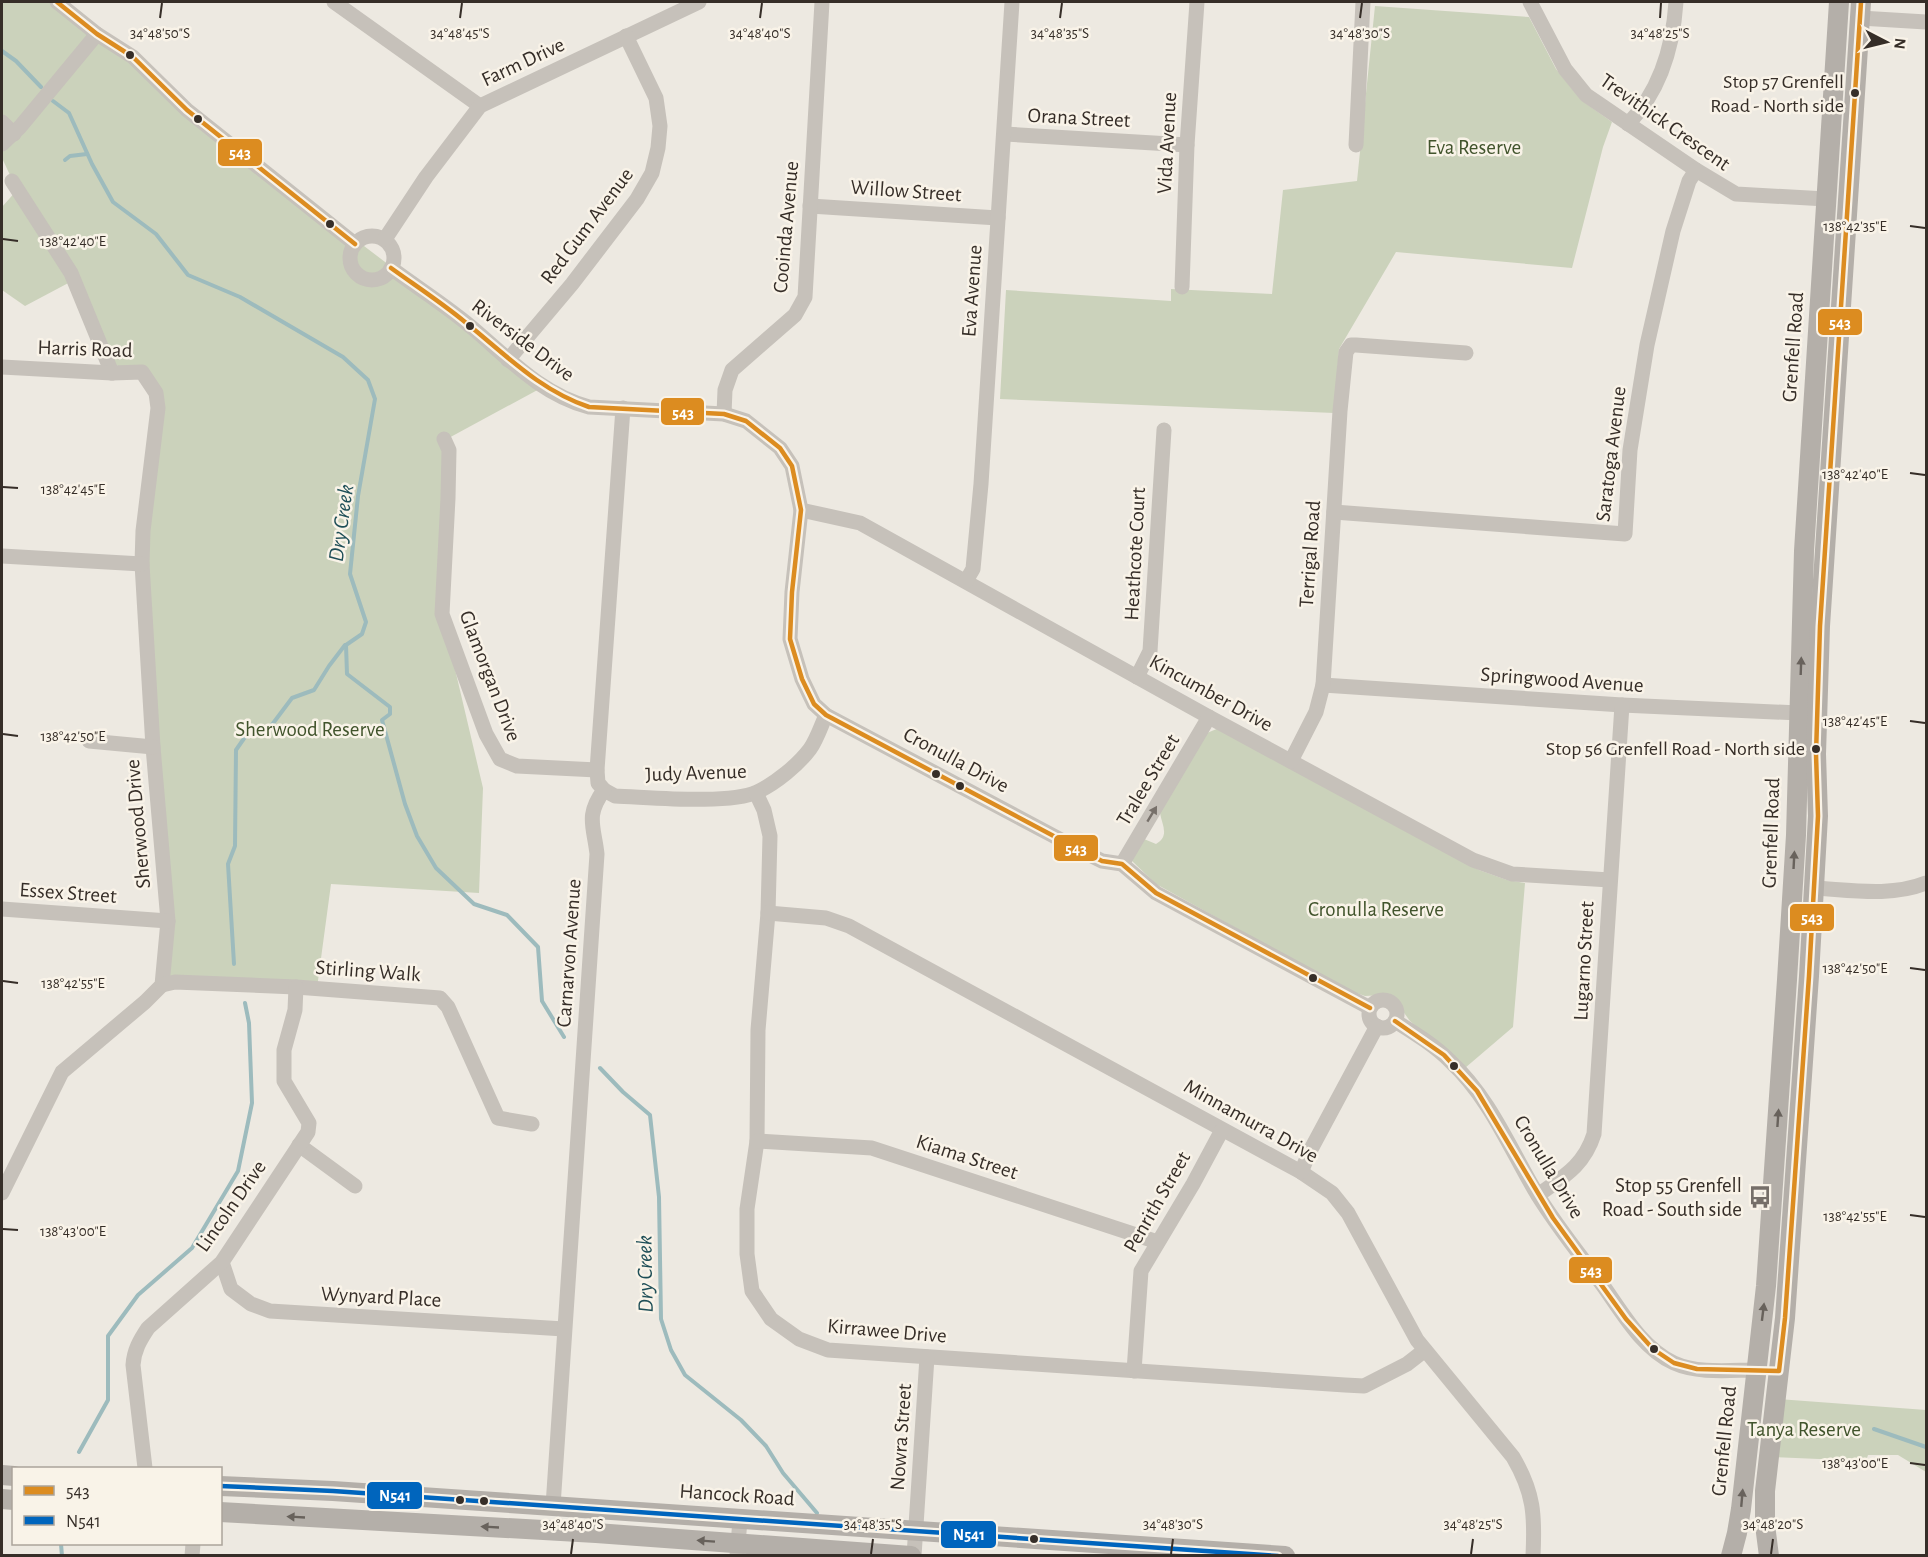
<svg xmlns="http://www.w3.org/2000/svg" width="1928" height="1557" viewBox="0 0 1928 1557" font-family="'Alegreya Sans',sans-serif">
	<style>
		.green { fill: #cbd2bb }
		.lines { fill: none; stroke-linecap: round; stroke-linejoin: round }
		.stream { stroke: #9dbbbd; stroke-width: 4 }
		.minor { stroke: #c6c1ba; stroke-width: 15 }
		.major { stroke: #b4afa9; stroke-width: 20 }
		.bus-1-casing { stroke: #f9f3e8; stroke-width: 9 }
		.bus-2-casing { stroke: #f9f3e8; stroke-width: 9 }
		.bus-1 { stroke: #dc8c20; stroke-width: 4.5 }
		.bus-2 { stroke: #0065bd; stroke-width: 4.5 }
		.oneway { fill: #68625c }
		.oneway2 { fill: #77706a }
		.ticks { fill: none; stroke: #362e28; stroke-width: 2 }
		.bus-dot { fill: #362e28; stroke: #f9f3e8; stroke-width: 2 }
		.labels { text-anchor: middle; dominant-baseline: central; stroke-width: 5; stroke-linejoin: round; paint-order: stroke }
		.bus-label { font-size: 20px; fill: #362e28; stroke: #f9f3e8; text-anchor: end }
		.street-label { font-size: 21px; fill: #362e28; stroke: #f9f3e8 }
		.park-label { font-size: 21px; fill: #41542c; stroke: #f9f3e8 }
		.poi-label { font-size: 21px; fill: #362e28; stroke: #f9f3e8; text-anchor: end }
		.water-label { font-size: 22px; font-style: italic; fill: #1e4e57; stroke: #f9f3e8 }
		.ticks-label { font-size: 15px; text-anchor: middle; fill: #362e28; stroke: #f9f3e8; stroke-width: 5; stroke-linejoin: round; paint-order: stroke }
		.line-badge { stroke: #f9f3e8; stroke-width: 2 }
		.badge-label { font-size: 16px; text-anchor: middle; font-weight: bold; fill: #fff }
	</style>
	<rect width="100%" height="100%" fill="#ede9e1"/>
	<g class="green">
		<polygon points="2,2 57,2 222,138 460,319 543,387 445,440 442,614 483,788 479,893 331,884 317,988 162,985 168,921 142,564 158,408 142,372 107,363 74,280 25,306 2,290 2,207 17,190 2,158 2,144 14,134 2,123"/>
		<polygon points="1375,6 1529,17 1556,69 1581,100 1612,122 1603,147 1572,268 1396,252 1339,349 1334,413 1000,399 1006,290 1171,301 1171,289 1272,294 1283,190 1357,181"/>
		<path d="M1219,728L1479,870L1507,880L1525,883L1513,1027L1465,1068L1410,1021L1394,999L1383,995L1365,996L1348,990L1156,884L1131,860L1144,839L1156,844C1170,836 1162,825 1160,813L1207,733Z"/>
		<polygon points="1778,1399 1926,1410 1926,1472 1898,1455 1868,1455 1866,1461 1772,1457"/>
	</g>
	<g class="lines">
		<g class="stream">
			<polyline points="2,51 16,61 41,87"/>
			<polyline points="53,101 69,113 92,164 113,202 156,234 188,275 240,297 343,357 368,380 375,399 358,496 350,574 366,622 362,634 346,645 347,674 390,707 390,714 382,720 405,804 417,836 436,868 474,904 507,915 538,947 542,1001 564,1037"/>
			<polyline points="65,160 70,156 87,154"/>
			<polyline points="234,964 228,864 235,846 236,750 245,737 268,730 292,698 314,690 329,666 345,645"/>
			<polyline points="600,1068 623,1092 650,1115 659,1197 661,1319 671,1350 685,1375 741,1420 766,1446 783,1473 817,1513"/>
			<polyline points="1874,1429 1926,1447"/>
			<polyline points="79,1452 108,1400 108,1336 138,1295 192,1248 238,1171 252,1103 249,1023 245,1003"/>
			<polyline points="61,1544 62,1556"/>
		</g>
		<g class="minor">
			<polyline points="57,2 97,34 133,57 187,110 355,244"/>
			<polyline points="334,2 480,106"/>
			<polyline points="1530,2 1565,69 1586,95 1696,170 1736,194 1826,199"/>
			<polyline points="1860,18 1926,22"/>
			<polyline points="2,122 14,134"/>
			<path d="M1628,124C1661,90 1673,47 1676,2"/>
			<polyline points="1005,134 1187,145"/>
			<polyline points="2,144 20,127 97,34"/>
			<polyline points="1356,145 1363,2"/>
			<polyline points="12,181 71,273 112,373"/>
			<polyline points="810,206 998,218"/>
			<circle cx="372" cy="258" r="22"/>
			<polyline points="385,239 426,177 480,106 699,2"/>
			<path d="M391,268C419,289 450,308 476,331C511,361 543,395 589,407L724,414L746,421L780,448L792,466L801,510L792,592L790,639L802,679L814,704L826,715L1080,850L1102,861L1122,864L1156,893L1370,1008"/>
			<polyline points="1182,287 1187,145 1197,2"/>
			<polyline points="508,360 572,284 637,199 652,173 658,148 660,126 656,98 626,36"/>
			<polyline points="2,367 112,373 142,372 156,393 158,408 143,531 142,564 153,747 168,921 162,985 145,1002 62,1072 2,1193"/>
			<polyline points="724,414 725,390 732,370 795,315 805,297 822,2"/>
			<polyline points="444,439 449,450 448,498 442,614 486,734 500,759 517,766 597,770"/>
			<polyline points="801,510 860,523 1209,717 1473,860 1512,874 1610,880"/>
			<polyline points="1334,512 1625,534 1630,450 1647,345 1673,231 1689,181 1696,170"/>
			<polyline points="2,556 142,564"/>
			<polyline points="966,581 973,569 981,484 1012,2"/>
			<polyline points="1137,677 1150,651 1164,430"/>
			<polyline points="1323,685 1622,705 1799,713"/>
			<polyline points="89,741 153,747"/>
			<polyline points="1291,761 1316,712 1323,685 1340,411 1346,352 1351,345 1356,345 1466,353"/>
			<path d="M604,790L615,796C648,797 729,805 757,792C776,783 798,765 810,749C817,739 821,726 826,715"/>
			<polyline points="756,793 764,810 770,836 768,913 758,1030 757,1141 747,1209 747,1254 752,1291 771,1319 799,1339 828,1350 1345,1385 1364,1386 1407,1364 1425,1350"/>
			<polyline points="1122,864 1209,717"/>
			<path d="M1814,888C1851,890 1891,897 1926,883"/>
			<polyline points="2,909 168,921"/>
			<path d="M768,913L826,918L849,926L1301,1172L1332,1193L1348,1213L1417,1340L1513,1457C1534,1493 1535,1515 1533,1556"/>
			<polyline points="162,985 175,982 296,987 440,998 448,1007 498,1118 532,1124"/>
			<circle cx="1383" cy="1014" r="14"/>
			<path d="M1395,1021C1414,1033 1434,1045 1450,1061C1490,1098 1510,1149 1537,1194C1557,1227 1582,1257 1604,1287C1623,1314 1643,1349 1674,1363C1698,1374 1731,1370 1756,1370"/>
			<polyline points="757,1141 872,1148 1158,1242"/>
			<polyline points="299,1145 355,1186"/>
			<polyline points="1301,1172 1310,1151 1377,1026"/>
			<path d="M1538,1195C1563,1177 1584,1166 1594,1134L1622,705"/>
			<polyline points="222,1262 231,1289 251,1304 270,1311 564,1329"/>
			<polyline points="1134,1371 1141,1271 1193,1184 1222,1130"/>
			<path d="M145,1468L133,1365C134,1350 140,1340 148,1328L222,1262L308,1132L309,1123L284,1081V1050L295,1010L296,987"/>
			<path d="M553,1506L597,854C594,826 585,816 604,790L598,783L597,770L623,408"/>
			<polyline points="192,1556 193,1544"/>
			<polyline points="737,1556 740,1520"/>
			<polyline points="914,1556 927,1357"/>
		</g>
		<g class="major">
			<polyline points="2,1475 14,1476"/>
			<polyline points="220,1486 333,1491 1285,1556"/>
			<polyline points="2,1499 14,1500"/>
			<polyline points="220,1512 596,1533 911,1556"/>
			<polyline points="1731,1556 1737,1533 1741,1509 1766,1286 1787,980 1796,835 1804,551 1839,2"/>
			<polyline points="1769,1556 1765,1525 1765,1491 1785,1318 1809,976 1818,816 1816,754 1820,626 1861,2"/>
		</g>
		<g class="bus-1-casing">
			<g id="bus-1">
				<polyline points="57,2 97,34 133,57 187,110 355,244"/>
				<path d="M391,268C416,286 442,303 465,322C505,354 539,390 589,407L724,414L746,421L780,448L792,466L801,510L792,592L790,639L802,679L814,704L826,715L1080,850L1102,861L1122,864L1156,893L1370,1008"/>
				<polyline points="1395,1021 1444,1055 1477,1091 1553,1218 1626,1319 1653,1349 1674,1363 1697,1369 1779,1371 1785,1318 1809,976 1818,816 1816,754 1820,626 1861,2"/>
			</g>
		</g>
		<g class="bus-2-casing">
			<polyline id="bus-2" points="220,1486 333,1491 1278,1556"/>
		</g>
		<use href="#bus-1" class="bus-1"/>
		<use href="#bus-2" class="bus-2"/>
	</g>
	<defs><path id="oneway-solid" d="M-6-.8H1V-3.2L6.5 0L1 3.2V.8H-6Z" transform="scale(1.5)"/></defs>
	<g class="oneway">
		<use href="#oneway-solid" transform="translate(1801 666) rotate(-88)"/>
		<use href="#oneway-solid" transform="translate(1794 860) rotate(-87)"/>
		<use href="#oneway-solid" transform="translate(1778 1118) rotate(-86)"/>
		<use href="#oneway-solid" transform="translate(1763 1312) rotate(-83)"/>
		<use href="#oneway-solid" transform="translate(1742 1498) rotate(-85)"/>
		<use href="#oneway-solid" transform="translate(296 1517) rotate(-177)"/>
		<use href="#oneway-solid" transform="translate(490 1527) rotate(-177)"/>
		<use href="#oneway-solid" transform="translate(706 1541) rotate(-176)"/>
	</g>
	<use class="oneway2" href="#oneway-solid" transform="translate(1152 814) rotate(-59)"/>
	<path class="ticks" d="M160,18L162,3M460,18L462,3M760,18L762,3M1060,18L1062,3M1360,18L1362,3M1660,18L1661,3M1910,226L1925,228M3,239L18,241M1910,473L1925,475M3,487L18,488M1910,721L1925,723M3,734L18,736M1910,968L1925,970M3,981L18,983M1910,1215L1925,1217M3,1229L18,1230M1910,1463L1925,1465M571,1554L573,1539M871,1554L873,1539M1171,1554L1173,1539M1471,1554L1473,1539M1771,1554L1773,1539"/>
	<defs>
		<g id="bus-bare" transform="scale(1.8)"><path d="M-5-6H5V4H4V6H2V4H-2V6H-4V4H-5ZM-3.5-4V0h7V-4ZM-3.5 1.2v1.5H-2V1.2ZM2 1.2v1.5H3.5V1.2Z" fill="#766f69" stroke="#f9f3e8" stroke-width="2.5" paint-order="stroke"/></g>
	</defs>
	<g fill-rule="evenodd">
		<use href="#bus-bare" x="1760" y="1197"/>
	</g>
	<g class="bus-dot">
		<circle cx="130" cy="55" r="5"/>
		<circle cx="1855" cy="93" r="5"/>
		<circle cx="198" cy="119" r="5"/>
		<circle cx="330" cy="224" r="5"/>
		<circle cx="470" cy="326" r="5"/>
		<circle cx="1816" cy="749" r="5"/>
		<circle cx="936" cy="774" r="5"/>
		<circle cx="960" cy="786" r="5"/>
		<circle cx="1313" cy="978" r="5"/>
		<circle cx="1454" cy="1066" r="5"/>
		<circle cx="1654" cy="1349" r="5"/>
		<circle cx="460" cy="1500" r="5"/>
		<circle cx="484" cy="1501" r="5"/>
		<circle cx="1034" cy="1539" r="5"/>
	</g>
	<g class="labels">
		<g class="bus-label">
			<text x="1844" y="82">Stop 57 Grenfell<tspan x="1844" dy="24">Road - North side</tspan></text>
			<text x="1805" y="749">Stop 56 Grenfell Road - North side</text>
		</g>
		<g class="street-label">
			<text transform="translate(523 62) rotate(-25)">Farm Drive</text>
			<text transform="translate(1079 118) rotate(3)">Orana Street</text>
			<text transform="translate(1665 122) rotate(35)">Trevithick Crescent</text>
			<text transform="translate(1167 143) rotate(-87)">Vida Avenue</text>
			<text transform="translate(906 191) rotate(4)">Willow Street</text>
			<text transform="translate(587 226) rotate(-53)">Red Gum Avenue</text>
			<text transform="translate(786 227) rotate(-85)">Cooinda Avenue</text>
			<text transform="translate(972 291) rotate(-86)">Eva Avenue</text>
			<text transform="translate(523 340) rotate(37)">Riverside Drive</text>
			<text transform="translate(1793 347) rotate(-86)">Grenfell Road</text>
			<text transform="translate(85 349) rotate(2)">Harris Road</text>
			<text transform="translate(1611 454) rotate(-83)">Saratoga Avenue</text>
			<text transform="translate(1135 554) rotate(-87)">Heathcote Court</text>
			<text transform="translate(1310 554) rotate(-86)">Terrigal Road</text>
			<text transform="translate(490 676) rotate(69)">Glamorgan Drive</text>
			<text transform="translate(1562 680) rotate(4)">Springwood Avenue</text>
			<text transform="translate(1211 693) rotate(29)">Kincumber Drive</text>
			<text transform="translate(956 760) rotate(28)">Cronulla Drive</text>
			<text transform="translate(696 773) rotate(-2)">Judy Avenue</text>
			<text transform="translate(1148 780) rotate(-59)">Tralee Street</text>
			<text transform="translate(138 824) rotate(-95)">Sherwood Drive</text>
			<text transform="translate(1771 833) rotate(-88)">Grenfell Road</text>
			<text transform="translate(68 893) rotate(4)">Essex Street</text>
			<text transform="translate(569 953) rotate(-86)">Carnarvon Avenue</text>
			<text transform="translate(1584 961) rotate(-87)">Lugarno Street</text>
			<text transform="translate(368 971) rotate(4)">Stirling Walk</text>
			<text transform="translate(1251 1121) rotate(29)">Minnamurra Drive</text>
			<text transform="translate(967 1157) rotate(18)">Kiama Street</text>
			<text transform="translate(1549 1167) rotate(59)">Cronulla Drive</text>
			<text transform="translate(1157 1202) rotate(-60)">Penrith Street</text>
			<text transform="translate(231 1206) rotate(-55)">Lincoln Drive</text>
			<text transform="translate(381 1297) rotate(3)">Wynyard Place</text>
			<text transform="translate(887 1331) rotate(5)">Kirrawee Drive</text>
			<text transform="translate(901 1437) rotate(-86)">Nowra Street</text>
			<text transform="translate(1724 1441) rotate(-84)">Grenfell Road</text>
			<text transform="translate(737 1495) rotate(4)">Hancock Road</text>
		</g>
		<g class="park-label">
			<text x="1474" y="147">Eva Reserve</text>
			<text x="310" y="729">Sherwood Reserve</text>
			<text x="1376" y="909">Cronulla Reserve</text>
			<text x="1804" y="1429">Tanya Reserve</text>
		</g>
		<g class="poi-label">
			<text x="1742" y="1185">Stop 55 Grenfell<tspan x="1742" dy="24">Road - South side</tspan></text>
		</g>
		<g class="water-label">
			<text transform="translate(341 523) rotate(-82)">Dry Creek</text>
			<text transform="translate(645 1274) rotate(-91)">Dry Creek</text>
		</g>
	</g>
	<g class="ticks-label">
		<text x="160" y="38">34°48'50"S</text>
		<text x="460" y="38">34°48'45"S</text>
		<text x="760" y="38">34°48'40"S</text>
		<text x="1060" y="38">34°48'35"S</text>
		<text x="1360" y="38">34°48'30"S</text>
		<text x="1660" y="38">34°48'25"S</text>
		<text x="1855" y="231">138°42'35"E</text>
		<text x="73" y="246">138°42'40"E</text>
		<text x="1855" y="479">138°42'40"E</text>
		<text x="73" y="494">138°42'45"E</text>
		<text x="1855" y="726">138°42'45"E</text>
		<text x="73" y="741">138°42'50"E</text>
		<text x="1855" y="973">138°42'50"E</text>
		<text x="73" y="988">138°42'55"E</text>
		<text x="1855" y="1221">138°42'55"E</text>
		<text x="73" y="1236">138°43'00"E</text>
		<text x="1855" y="1468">138°43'00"E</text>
		<text x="573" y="1529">34°48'40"S</text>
		<text x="873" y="1529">34°48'35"S</text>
		<text x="1173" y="1529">34°48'30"S</text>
		<text x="1473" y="1529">34°48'25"S</text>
		<text x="1773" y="1529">34°48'20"S</text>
	</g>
	<g class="line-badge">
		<rect x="217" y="138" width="46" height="29" rx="6" fill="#dc8c20"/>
		<rect x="1817" y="308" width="46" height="28" rx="6" fill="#dc8c20"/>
		<rect x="660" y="397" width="45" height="29" rx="6" fill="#dc8c20"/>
		<rect x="1053" y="834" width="46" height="28" rx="6" fill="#dc8c20"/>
		<rect x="1789" y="903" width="46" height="29" rx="6" fill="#dc8c20"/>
		<rect x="1568" y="1256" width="45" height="28" rx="6" fill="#dc8c20"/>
		<rect x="366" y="1481" width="57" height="29" rx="6" fill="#0065bd"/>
		<rect x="940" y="1520" width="57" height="29" rx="6" fill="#0065bd"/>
	</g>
	<g class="badge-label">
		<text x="240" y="158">543</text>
		<text x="1840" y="328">543</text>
		<text x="683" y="418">543</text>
		<text x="1076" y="854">543</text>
		<text x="1812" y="923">543</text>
		<text x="1591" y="1276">543</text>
		<text x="395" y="1501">N541</text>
		<text x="969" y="1540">N541</text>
	</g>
	<rect width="1928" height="1557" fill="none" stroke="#362e28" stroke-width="6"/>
	<rect x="12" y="1467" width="210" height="78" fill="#f9f3e8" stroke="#aba49b" stroke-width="1.5"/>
	<rect x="24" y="1486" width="30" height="9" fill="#dc8c20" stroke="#aba49b" stroke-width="1.5"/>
	<text x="66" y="1497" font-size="18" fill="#362e28">543</text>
	<rect x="24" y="1516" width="30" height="9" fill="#0065bd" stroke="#aba49b" stroke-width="1.5"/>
	<text x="66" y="1527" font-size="18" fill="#362e28">N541</text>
	<g transform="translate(1886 42) rotate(97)" stroke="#f9f3e8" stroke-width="4.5" paint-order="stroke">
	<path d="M0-4.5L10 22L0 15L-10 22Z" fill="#362e28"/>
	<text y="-9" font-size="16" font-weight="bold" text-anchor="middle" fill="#362e28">N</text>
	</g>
</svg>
